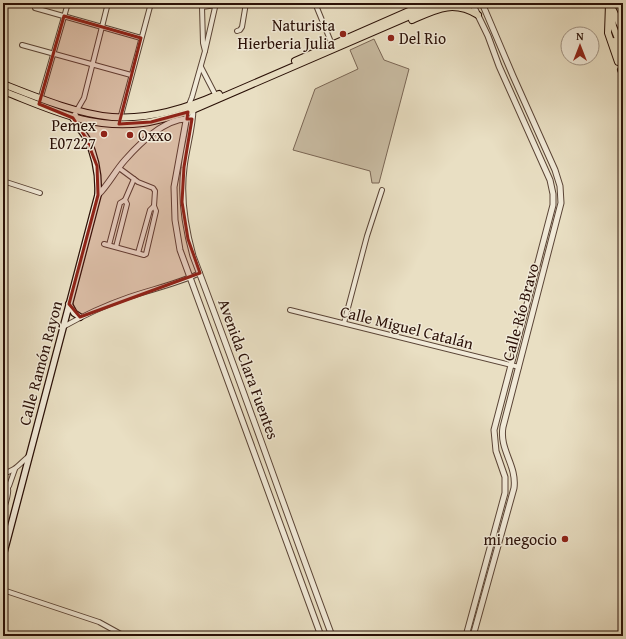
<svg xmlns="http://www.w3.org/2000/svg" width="626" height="639" viewBox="0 0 626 639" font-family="'Gentium Book Plus',serif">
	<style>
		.park { fill: #c9bca3; stroke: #7a6655 }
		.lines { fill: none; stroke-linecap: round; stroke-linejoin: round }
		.minor-casing { stroke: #5a4436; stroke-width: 6 }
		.tertiary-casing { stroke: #5a4436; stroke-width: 7 }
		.secondary-casing { stroke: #2a1007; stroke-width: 8 }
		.primary-casing { stroke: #2a1007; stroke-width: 8 }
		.minor { stroke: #f1ead8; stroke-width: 4 }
		.tertiary { stroke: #f1ead8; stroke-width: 5 }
		.secondary { stroke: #f1ead8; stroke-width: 5.5 }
		.primary { stroke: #e9dfc3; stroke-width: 6 }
		.marked { fill: #8f2418; fill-opacity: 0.2; stroke: #8f2418; stroke-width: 3; stroke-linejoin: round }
		.poi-dot { fill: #8f2418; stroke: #f1ead8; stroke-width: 1.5 }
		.labels { text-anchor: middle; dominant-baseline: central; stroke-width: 3; stroke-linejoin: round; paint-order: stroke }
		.poi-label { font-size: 16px; fill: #2a1007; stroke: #f1ead8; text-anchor: end }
		.street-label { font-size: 16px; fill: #2a1007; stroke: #f1ead8 }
	</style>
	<rect width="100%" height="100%" fill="#e9dfc3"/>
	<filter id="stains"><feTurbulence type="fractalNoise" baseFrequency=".005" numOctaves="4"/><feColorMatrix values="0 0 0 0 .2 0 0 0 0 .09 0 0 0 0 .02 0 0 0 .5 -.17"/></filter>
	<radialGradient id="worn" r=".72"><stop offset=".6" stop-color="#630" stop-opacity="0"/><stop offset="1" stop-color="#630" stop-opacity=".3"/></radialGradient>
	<polygon class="park" points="374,39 384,60 409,69 379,183 372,183 370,171 293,150 315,89 358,69 350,50"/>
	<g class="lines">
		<g class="minor-casing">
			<g id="minor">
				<polyline points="315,3 333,47"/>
				<polyline points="35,8 141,38"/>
				<polyline points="237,31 240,30 242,27 246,3"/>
				<polyline points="22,45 131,75"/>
				<polyline points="205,51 203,43 202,7 216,5"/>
				<polyline points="201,67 216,96"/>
				<polyline points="40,100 68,3"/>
				<polyline points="188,107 192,97 205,51 216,3"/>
				<polyline points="77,110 84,98 108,3"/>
				<polyline points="120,119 151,3"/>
				<polyline points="119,168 138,182 153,188 155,191 154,206 150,210 138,253"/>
				<polyline points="3,181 40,193"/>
				<polyline points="104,244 144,255 146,254 156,211 154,206"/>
				<polyline points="109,245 120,203 125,200"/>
				<polyline points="116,247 127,204 125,200 134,179"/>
				<polyline points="290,310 519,367"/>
				<polyline points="344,323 367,236 382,190"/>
				<path d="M63,327C84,315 106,305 129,297C152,289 177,284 200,273"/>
				<path d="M3,473C15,472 21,462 30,455"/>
				<path d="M3,478C13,487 6,501 3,512"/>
				<polyline points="9,486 15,469"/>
				<polyline points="3,528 9,533"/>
				<polyline points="3,590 99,622 119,633 126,636"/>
			</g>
		</g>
		<g class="tertiary-casing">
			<g id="tertiary">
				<path d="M193,108C193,128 186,148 184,168C180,198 185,227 193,256C241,382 285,510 332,636"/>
				<polyline points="188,110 174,187 175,220 180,250 321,636"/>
				<path d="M98,195C109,184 115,171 125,160C139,144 166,117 189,119"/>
				<polyline points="466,636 505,493 505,477 496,451 494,430 553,205 553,194 550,180 499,66 488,36 472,3"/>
				<path d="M473,636L514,488C517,465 499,450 503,427L561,203L560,186L555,170L513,76L482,3"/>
			</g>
		</g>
		<g class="secondary-casing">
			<g id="secondary">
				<polyline points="69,304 74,313 80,317"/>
				<path d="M3,556L98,195C99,175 96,157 87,139C83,132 77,126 73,118L75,115"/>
			</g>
		</g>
		<g class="primary-casing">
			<g id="primary">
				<polyline points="609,4 608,33 618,62"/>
				<polyline points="613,10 623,31"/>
				<polyline points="611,11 613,26 620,44"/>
				<path d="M412,20C437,9 453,0 478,15"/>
				<polyline points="614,41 622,60"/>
				<polyline points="295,61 427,3"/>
				<polyline points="621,70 623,74"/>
				<path d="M3,84C36,97 77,114 112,117C149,120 185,109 219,94"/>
				<path d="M3,91C50,109 90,130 143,123C158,121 173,116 188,112L440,3"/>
			</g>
		</g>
		<use href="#minor" class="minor"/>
		<use href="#tertiary" class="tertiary"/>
		<use href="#secondary" class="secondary"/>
		<use href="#primary" class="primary"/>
	</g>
	<path class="marked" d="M64,16L141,38L119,124L151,122L188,112L187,119H192L184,167L182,202L188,239L200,273L80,317L69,304L98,195L97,166L86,138L73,118L39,104Z"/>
	<g class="poi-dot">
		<circle cx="343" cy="34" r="4"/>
		<circle cx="391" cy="38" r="4"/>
		<circle cx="104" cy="134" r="4"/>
		<circle cx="130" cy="135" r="4"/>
		<circle cx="565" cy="539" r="4"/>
	</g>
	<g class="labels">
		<g class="poi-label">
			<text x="335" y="25">Naturista<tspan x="335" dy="18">Hierberia Julia</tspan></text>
			<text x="399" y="38" text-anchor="start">Del Rio</text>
			<text x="96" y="125">Pemex<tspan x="96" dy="18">E07227</tspan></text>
			<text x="138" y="135" text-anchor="start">Oxxo</text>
			<text x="557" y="539">mi negocio</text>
		</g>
		<g class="street-label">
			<text transform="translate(520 312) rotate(-75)">Calle Río Bravo</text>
			<text transform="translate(407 327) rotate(14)">Calle Miguel Catalán</text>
			<text transform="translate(40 363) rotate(-75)">Calle Ramón Rayon</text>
			<text transform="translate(249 369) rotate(70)">Avenida Clara Fuentes</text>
		</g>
	</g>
	<rect width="626" height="639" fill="none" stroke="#e9dfc3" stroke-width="16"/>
	<rect x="4" y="4" width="618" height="631" fill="none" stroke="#2a1007" stroke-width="2"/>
	<rect x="8" y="8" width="610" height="623" fill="none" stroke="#2a1007"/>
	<g transform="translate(580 46)"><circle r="19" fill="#f1ead8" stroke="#a19384"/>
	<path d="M0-3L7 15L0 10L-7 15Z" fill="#8f2418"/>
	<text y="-6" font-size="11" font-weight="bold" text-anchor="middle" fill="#2a1007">N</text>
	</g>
	<rect width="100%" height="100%" filter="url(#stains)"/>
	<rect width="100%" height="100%" fill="url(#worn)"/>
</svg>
